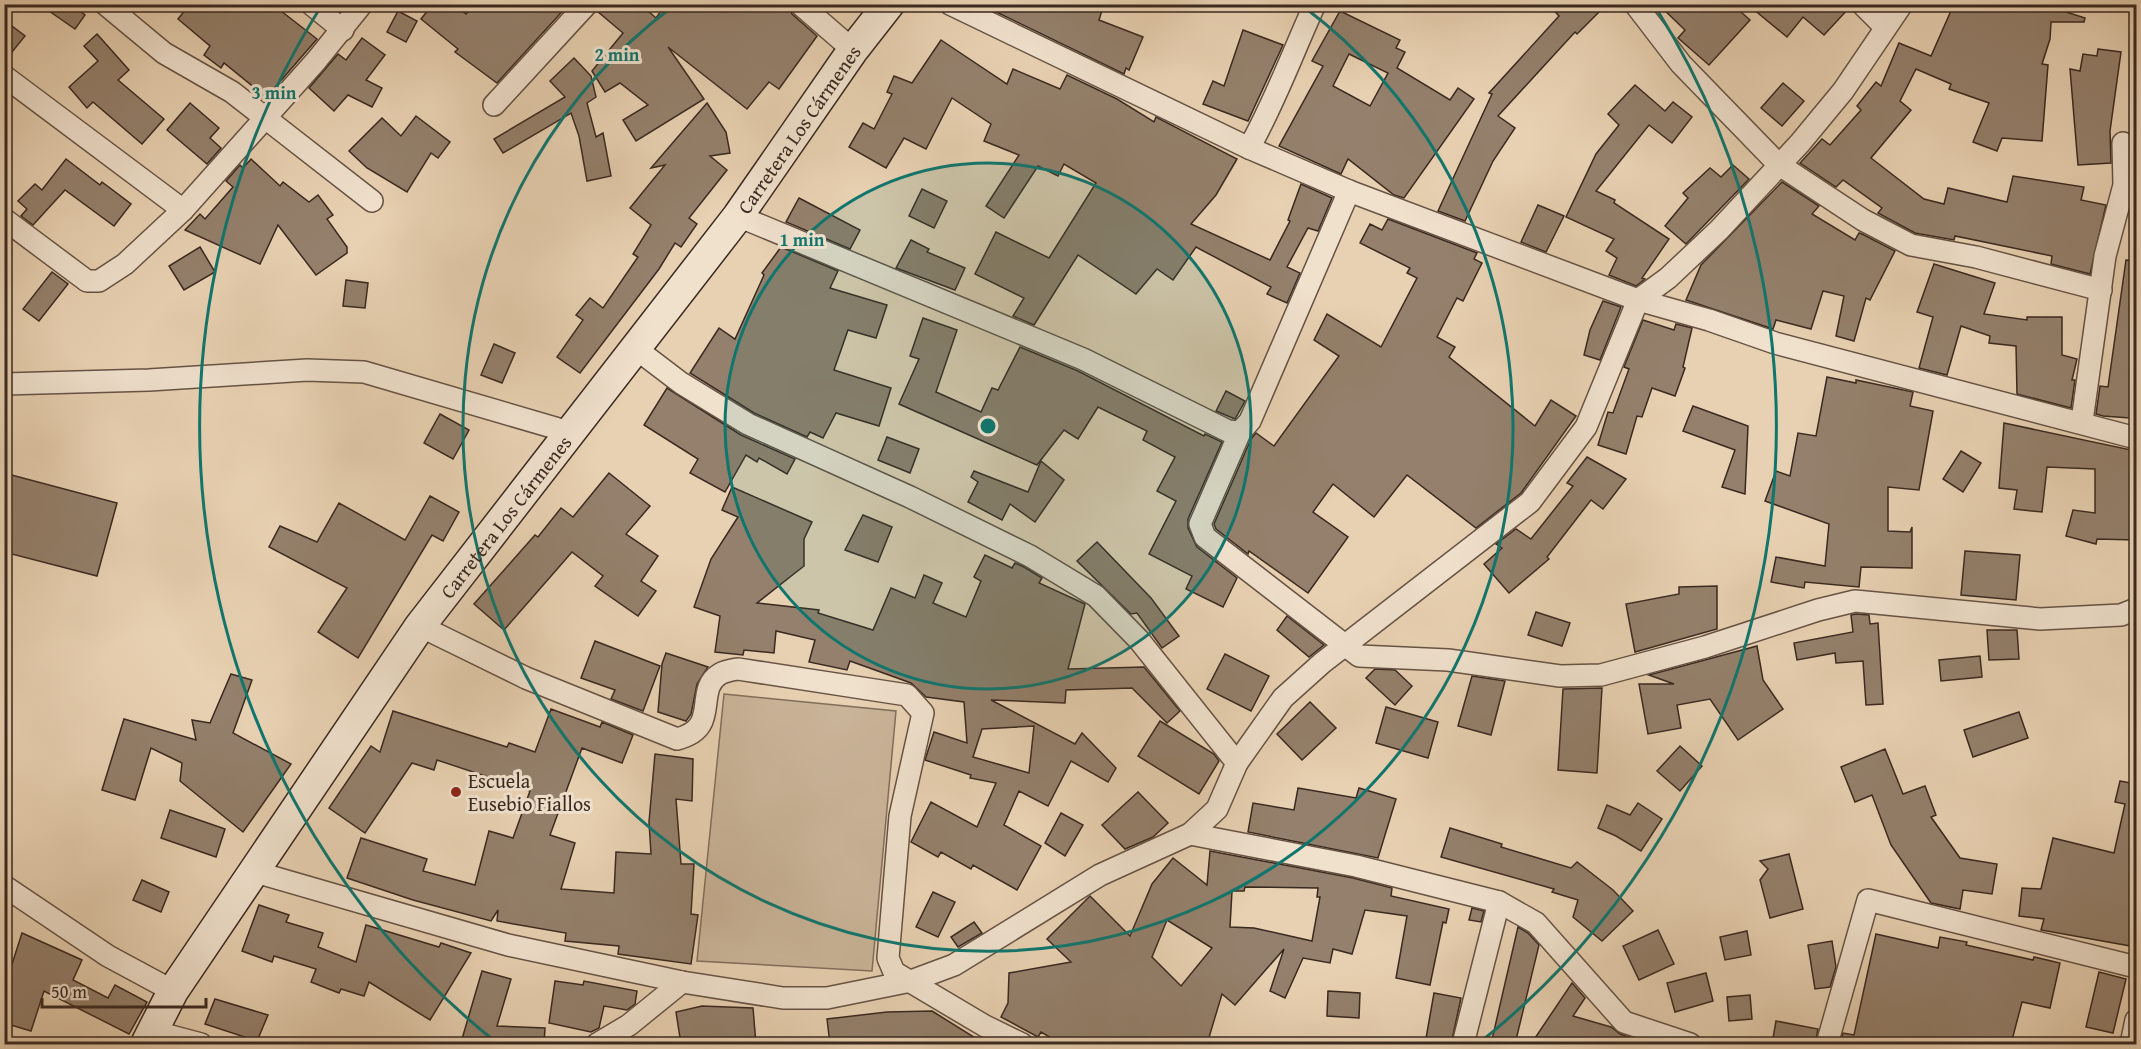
<svg xmlns="http://www.w3.org/2000/svg" width="2141" height="1049" viewBox="0 0 2141 1049" font-family="'Gentium Book Plus',serif">
	<style>
		.grass { fill: #cab499; stroke: #826e5d; stroke-width: 1.5 }
		.building { fill: #94806c; stroke: #3a2921; stroke-width: 1.5; fill-rule: evenodd }
		.lines { fill: none; stroke-linecap: round; stroke-linejoin: round }
		.street-casing { stroke: #665345; stroke-width: 24 }
		.secondary-casing { stroke: #3a2921; stroke-width: 33 }
		.street { stroke: #f0e1cd; stroke-width: 21 }
		.secondary { stroke: #f0e1cd; stroke-width: 30 }
		.ring { fill: none; stroke: #0f766e; stroke-width: 3 }
		.poi-dot { fill: #8f2418; stroke: #f0e1cd; stroke-width: 2 }
		.labels { text-anchor: middle; dominant-baseline: central; stroke-width: 6; stroke-linejoin: round; paint-order: stroke }
		.street-label { font-size: 20px; fill: #3a2921; stroke: #f0e1cd }
		.poi-label { font-size: 20px; fill: #3a2921; stroke: #f0e1cd; text-anchor: start }
		.centre { fill: #0f766e; stroke: #f0e1cd; stroke-width: 3 }
		.ring-label { font-size: 18px; text-anchor: middle; font-weight: bold; fill: #0f766e; stroke: #f0e1cd; stroke-width: 6; stroke-linejoin: round; paint-order: stroke }
	</style>
	<rect width="100%" height="100%" fill="#e8d1b2"/>
	<filter id="stains"><feTurbulence type="fractalNoise" baseFrequency=".00333" numOctaves="4"/><feColorMatrix values="0 0 0 0 .2 0 0 0 0 .09 0 0 0 0 .02 0 0 0 .5 -.17"/></filter>
	<radialGradient id="worn" r=".72"><stop offset=".6" stop-color="#630" stop-opacity="0"/><stop offset="1" stop-color="#630" stop-opacity=".3"/></radialGradient>
	<polygon class="grass" points="724,694 896,711 872,971 697,961"/>
	<g class="building">
		<polygon points="39,4 70,4 85,15 75,29"/>
		<polygon points="190,4 272,4 317,39 264,100 254,93 256,89 224,63 221,68 204,55 210,46 178,19"/>
		<polygon points="433,4 453,4 466,14 475,4 569,4 497,83 455,52 458,49 421,19"/>
		<polygon points="599,4 640,4 656,18 666,4 788,4 792,14 817,36 779,89 769,82 747,109 668,47 704,99 636,141 623,120 648,105 620,83 605,92 592,71 623,33 597,11"/>
		<polygon points="980,4 1104,4 1099,20 1143,37 1129,70 1126,68 1124,74"/>
		<polygon points="1548,4 1607,4 1577,34 1575,32 1498,116 1515,128 1493,161 1465,221 1438,211 1492,94 1489,93 1559,16"/>
		<polygon points="1658,4 1732,4 1750,20 1709,65 1678,38 1685,30"/>
		<polygon points="1747,4 1850,4 1850,7 1824,35 1803,17 1787,37"/>
		<polygon points="1954,4 2041,4 2085,18 2084,22 2051,22 2050,39 2042,64 2048,65 2042,141 2002,138 1997,151 1973,142 1989,103 1949,89 1951,84 1916,69 1900,101 1911,110 1871,158 1924,199 1944,204 1948,188 2007,202 2013,176 2084,187 2081,200 2106,205 2090,274 2051,264 2052,256 1955,236 1954,240 1915,233 1878,213 1882,208 1843,180 1836,187 1800,163 1822,139 1830,145 1861,110 1857,106 1876,82 1881,86 1899,43 1931,56"/>
		<polygon points="398,11 417,21 406,42 387,32"/>
		<path d="M1340,11L1400,40L1396,48L1405,52L1397,68L1450,100L1458,88L1474,99L1404,198L1394,195L1348,159L1341,174L1279,146L1323,66L1312,61ZM1349,54L1388,73L1370,106L1333,86Z"/>
		<polygon points="4,20 25,36 4,62"/>
		<polygon points="1243,30 1283,45 1248,121 1203,104 1213,81 1224,86"/>
		<polygon points="97,34 129,70 118,80 164,119 142,144 93,102 87,108 69,87 98,61 84,46"/>
		<polygon points="362,38 385,55 366,80 382,88 372,107 348,95 334,111 309,88 338,54 346,60"/>
		<polygon points="941,40 1007,84 1013,69 1060,89 1067,75 1117,99 1154,122 1156,117 1237,159 1216,195 1191,224 1270,260 1290,221 1288,220 1301,184 1332,198 1318,231 1308,228 1287,267 1300,273 1287,303 1267,294 1271,287 1196,247 1173,280 1157,269 1136,294 1078,255 1034,325 1013,316 1024,298 975,274 996,232 1049,258 1096,183 1064,164 1058,176 1038,166 1004,218 986,206 1019,155 984,141 991,124 952,98 926,149 904,138 886,168 849,147 863,123 874,129 892,94 887,92 894,76 912,83"/>
		<polygon points="2098,49 2121,52 2110,131 2111,163 2078,165 2070,69 2080,71 2083,54 2097,56"/>
		<polygon points="574,58 591,76 596,97 587,103 596,137 603,133 611,176 587,181 579,136 571,113 503,153 494,139 565,97 550,81"/>
		<polygon points="1783,83 1804,101 1782,126 1761,108"/>
		<polygon points="1635,85 1665,111 1673,102 1692,117 1672,143 1649,125 1596,191 1615,200 1614,203 1669,239 1642,278 1645,279 1636,286 1609,275 1617,258 1606,251 1614,239 1566,217 1596,154 1619,125 1608,114"/>
		<polygon points="190,103 219,128 210,138 221,148 207,164 167,130"/>
		<polygon points="707,103 726,132 730,153 710,156 727,170 689,218 697,224 681,247 675,243 659,269 580,373 557,357 583,320 576,315 590,298 603,308 638,257 633,254 651,225 630,208 665,165 651,168"/>
		<polygon points="416,116 450,142 438,158 431,153 407,192 367,168 349,151 382,118 401,136"/>
		<polygon points="66,159 100,185 102,182 131,204 114,226 65,190 33,225 21,216 27,209 18,201 35,184 42,190"/>
		<polygon points="251,159 280,186 283,182 309,202 318,195 333,215 327,219 347,247 347,253 316,275 278,225 260,264 185,230 200,214 205,219 233,187 226,181 240,165 243,168"/>
		<polygon points="1733,165 1749,179 1686,244 1665,226 1688,198 1683,193 1710,168 1721,177"/>
		<polygon points="1782,182 1819,206 1812,214 1855,240 1859,233 1862,234 1895,251 1870,300 1866,298 1854,341 1836,336 1844,296 1823,291 1811,329 1776,320 1773,329 1686,300 1701,265"/>
		<polygon points="922,189 947,201 934,228 909,216"/>
		<polygon points="799,198 860,230 850,249 786,222"/>
		<polygon points="1538,205 1564,216 1546,252 1521,242"/>
		<polygon points="1388,219 1477,253 1474,259 1482,263 1463,301 1457,298 1437,337 1455,347 1449,357 1535,426 1551,400 1576,416 1521,493 1476,528 1407,475 1374,517 1333,484 1313,512 1348,537 1308,593 1249,551 1248,554 1216,529 1214,524 1251,439 1256,433 1274,446 1339,356 1314,340 1327,314 1381,347 1417,278 1407,273 1410,268 1360,243 1370,224 1382,230"/>
		<polygon points="911,240 929,249 927,252 965,268 955,290 896,268"/>
		<polygon points="200,247 215,272 184,290 169,266"/>
		<polygon points="781,247 838,271 830,288 887,305 876,338 848,330 834,370 891,388 879,426 836,413 823,438 810,432 807,437 754,413 690,373 719,328 735,339 764,275 762,273"/>
		<polygon points="2126,260 2136,261 2136,376 2133,376 2130,418 2103,416 2096,414 2100,386 2108,387"/>
		<polygon points="1934,264 1995,283 1984,314 2027,320 2027,317 2062,317 2062,355 2077,359 2072,380 2075,380 2071,408 2017,394 2016,346 1989,343 1990,336 1961,326 1947,375 1919,368 1933,317 1917,312"/>
		<polygon points="52,272 68,284 39,321 23,309"/>
		<polygon points="346,280 368,283 365,308 343,306"/>
		<polygon points="1603,301 1621,307 1600,360 1584,355 1590,330"/>
		<polygon points="923,318 957,330 936,392 981,412 992,388 998,390 1020,347 1078,371 1204,436 1205,434 1222,442 1188,519 1188,528 1197,547 1237,578 1223,607 1186,589 1192,576 1149,554 1176,501 1157,491 1175,457 1143,440 1147,431 1098,407 1078,439 1064,430 1037,465 899,404 919,359 910,356"/>
		<polygon points="1643,320 1674,330 1676,324 1692,328 1683,367 1685,368 1675,396 1652,388 1642,417 1637,416 1626,454 1598,445 1608,412 1613,413 1629,369 1624,367"/>
		<polygon points="494,344 515,353 502,383 481,375"/>
		<polygon points="1827,377 1856,383 1856,380 1913,392 1910,406 1933,411 1919,490 1888,487 1888,531 1910,532 1912,527 1912,568 1861,567 1859,587 1805,582 1804,588 1771,582 1776,557 1825,566 1829,524 1765,501 1776,471 1790,476 1798,433 1816,436"/>
		<polygon points="667,388 741,435 795,459 787,474 759,458 757,462 746,455 725,492 690,473 698,459 644,425"/>
		<polygon points="1226,391 1245,401 1235,419 1216,411"/>
		<polygon points="1693,406 1748,426 1745,494 1722,487 1735,450 1683,431"/>
		<polygon points="440,414 469,430 453,459 424,443"/>
		<polygon points="2004,423 2136,451 2136,540 2097,539 2096,544 2066,536 2073,510 2095,513 2095,469 2047,467 2042,512 2014,509 2017,490 1999,488"/>
		<polygon points="887,437 919,449 910,473 878,460"/>
		<polygon points="1961,451 1981,463 1963,492 1943,479"/>
		<polygon points="1587,457 1626,479 1603,509 1591,500 1547,557 1549,559 1509,593 1484,564 1502,548 1496,544 1516,529 1531,539 1573,486 1567,483"/>
		<polygon points="1041,461 1064,480 1035,522 1010,504 1002,520 968,502 978,482 971,477 974,471 1028,492"/>
		<polygon points="4,473 117,503 97,576 4,552"/>
		<polygon points="609,473 650,506 626,534 658,556 641,581 656,591 638,616 595,586 603,576 572,552 504,630 474,604 535,535 538,537 561,508 573,517"/>
		<path d="M732,487L812,522L804,539V566L757,603L819,610L818,613L873,630L891,588L915,598L924,575L942,583L933,603L966,617L981,581L974,577L985,555L1012,568L1015,563L1024,567L1042,578L1039,583L1085,604L1068,669L1144,667L1180,711L1167,723L1132,688L1066,690L1065,703L991,700L1075,744L1082,733L1116,768L1108,782L1071,761L1048,806L1019,791L1004,825L1041,846L1017,890L973,865L971,869L941,852L938,857L911,842L931,802L977,827L996,783L970,778L971,775L925,760L934,732L967,743L964,702L926,697L911,683L850,661L847,670L809,662L815,640L776,631L774,653L744,650L743,655L715,652L720,616L694,607L711,559L738,517L722,510ZM1034,726L1029,773L973,757L982,729Z"/>
		<polygon points="430,496 459,512 443,541 432,535 358,658 318,632 347,588 269,547 280,526 317,542 339,503 405,540"/>
		<polygon points="863,515 892,527 878,562 845,550"/>
		<polygon points="1097,542 1151,598 1179,636 1162,648 1137,613 1131,614 1077,561"/>
		<polygon points="1965,551 2020,555 2016,600 1961,595"/>
		<polygon points="1717,586 1717,629 1635,652 1626,604 1679,594 1679,587"/>
		<polygon points="1536,612 1570,623 1562,646 1528,635"/>
		<polygon points="1856,614 1869,615 1870,624 1878,623 1883,704 1866,705 1863,661 1836,663 1835,653 1797,660 1794,643 1853,632 1851,615"/>
		<polygon points="1287,616 1324,645 1309,657 1277,630"/>
		<polygon points="1987,630 2017,630 2019,659 1989,660"/>
		<polygon points="595,641 660,666 643,711 611,699 615,690 581,678"/>
		<polygon points="1757,646 1763,680 1783,709 1738,740 1710,699 1677,705 1681,728 1648,734 1639,684 1674,684 1649,675"/>
		<polygon points="666,653 708,667 697,684 691,714 686,721 658,712 662,664"/>
		<polygon points="1225,654 1269,676 1251,711 1207,689"/>
		<polygon points="1980,656 1982,677 1941,681 1939,660"/>
		<polygon points="1375,669 1395,670 1412,686 1395,705 1366,678"/>
		<polygon points="231,674 252,680 233,733 291,764 243,832 180,781 182,763 151,748 135,800 102,790 124,719 196,740 192,720 210,723"/>
		<polygon points="1472,676 1505,681 1491,735 1458,726"/>
		<polygon points="1602,688 1597,773 1558,770 1563,689"/>
		<polygon points="1310,702 1336,728 1302,760 1277,734"/>
		<polygon points="1386,707 1438,722 1428,758 1376,743"/>
		<polygon points="551,709 600,727 602,722 633,735 622,763 582,748 550,835 575,843 561,889 614,893 616,852 651,854 649,822 655,754 693,759 692,801 676,799 681,864 694,864 691,914 698,915 691,964 618,954 619,946 565,941 566,933 497,921 498,910 491,921 413,900 347,878 361,838 427,859 423,871 475,885 489,831 513,838 530,791 437,760 434,770 412,763 365,833 329,808 371,746 380,752 393,711 507,747 509,743 535,752"/>
		<polygon points="2019,712 2028,738 1973,757 1964,730"/>
		<polygon points="1160,721 1214,754 1219,761 1199,794 1138,756"/>
		<polygon points="1680,746 1702,766 1680,791 1657,771"/>
		<polygon points="1885,749 1903,794 1925,786 1936,815 1931,817 1960,858 1997,864 1992,894 1963,890 1960,909 1931,903 1891,845 1872,795 1855,802 1841,767"/>
		<polygon points="2120,781 2136,784 2136,947 2041,930 2044,919 2019,916 2022,888 2041,889 2053,838 2114,853 2125,804 2115,802"/>
		<polygon points="1298,788 1356,798 1359,788 1396,799 1378,858 1248,832 1253,803 1294,810"/>
		<polygon points="1138,792 1168,823 1153,837 1125,849 1102,825"/>
		<polygon points="1638,803 1662,819 1641,851 1616,836 1598,828 1607,805 1630,815"/>
		<polygon points="170,810 225,829 216,857 161,838"/>
		<polygon points="1061,813 1083,825 1065,856 1045,843"/>
		<polygon points="1450,828 1502,844 1501,847 1571,868 1577,862 1613,890 1633,911 1602,941 1573,917 1578,900 1552,892 1554,889 1441,857"/>
		<path d="M1210,851L1353,878L1392,888L1391,896L1449,909L1446,923L1443,922L1430,985L1396,978L1407,916L1365,910L1352,954L1333,949L1330,963L1303,958L1285,998L1270,991L1284,949L1235,1005L1222,994L1207,1044H1062L1041,1032L1038,1037L1001,1017L1008,1003L1009,973L1071,962L1047,939L1090,896L1130,936L1152,884L1173,858L1207,885ZM1245,887L1318,888L1317,897H1320L1312,941L1254,928L1230,927L1232,891H1244ZM1167,920L1212,948L1181,986L1152,957Z"/>
		<polygon points="1789,854 1803,909 1770,918 1760,880 1768,869 1760,861"/>
		<polygon points="142,880 169,892 161,912 133,900"/>
		<polygon points="933,892 955,902 938,937 916,927"/>
		<polygon points="259,905 289,915 286,922 323,933 318,947 356,962 366,925 439,947 441,943 471,953 430,1020 369,982 364,996 341,989 339,993 311,982 316,969 274,956 272,962 242,951"/>
		<polygon points="1472,908 1484,911 1481,922 1469,920"/>
		<polygon points="974,922 982,933 958,947 951,937"/>
		<polygon points="1518,927 1528,933 1539,945 1515,1044 1491,1044"/>
		<polygon points="1658,930 1674,964 1639,980 1623,946"/>
		<polygon points="1747,931 1751,955 1725,960 1720,937"/>
		<polygon points="22,933 82,960 73,980 108,998 115,985 147,1002 129,1034 44,991 31,1031 4,1023 4,989"/>
		<polygon points="1876,934 1938,948 1940,937 1967,942 1966,945 2033,960 2034,957 2060,963 2050,1008 2022,1002 2011,1044 1909,1044 1881,1038 1879,1044 1840,1044 1843,1033 1854,1035"/>
		<polygon points="1832,941 1836,967 1830,987 1815,989 1808,945"/>
		<polygon points="482,971 511,979 497,1026 545,1028 544,1044 471,1044 462,1039"/>
		<polygon points="2099,972 2126,979 2113,1033 2086,1027"/>
		<polygon points="1706,973 1713,1001 1675,1012 1667,983"/>
		<polygon points="555,981 583,985 584,981 637,991 635,1004 627,1010 604,1006 599,1028 591,1032 549,1023"/>
		<polygon points="1572,983 1585,998 1573,1016 1611,1027 1620,1034 1648,1044 1531,1044"/>
		<polygon points="1328,991 1360,993 1359,1018 1327,1016"/>
		<polygon points="1434,993 1461,998 1451,1044 1425,1044"/>
		<polygon points="1750,995 1752,1019 1729,1021 1727,997"/>
		<polygon points="215,999 268,1015 257,1041 205,1024"/>
		<polygon points="702,1006 753,1008 756,1044 681,1044 676,1012"/>
		<polygon points="932,1011 985,1044 830,1044 827,1019 887,1012"/>
		<polygon points="1776,1021 1818,1029 1815,1044 1772,1044"/>
	</g>
	<g class="lines">
		<g class="street-casing">
			<g id="street">
				<polyline points="105,4 164,53 232,92 372,201"/>
				<polyline points="311,4 343,30"/>
				<polyline points="800,4 853,50"/>
				<polyline points="950,4 1249,148 1349,191 1638,300 1709,320 1775,343 2136,438"/>
				<polyline points="1635,4 1681,64 1778,164 1863,220 1911,245 1976,257 2101,290"/>
				<polyline points="1862,4 1885,27"/>
				<polyline points="4,76 183,210"/>
				<polyline points="494,105 587,4"/>
				<path d="M1249,148C1275,102 1293,52 1315,4"/>
				<polyline points="1349,191 1250,421 1240,432 1200,524 1205,537 1359,656 1448,660 1560,676 1601,675 1705,647 1818,610 1855,601 2040,619 2121,615 2136,609"/>
				<polyline points="738,216 1083,359 1228,431 1240,432"/>
				<polyline points="4,219 87,281 99,281 125,264 183,210 316,61 362,4"/>
				<polyline points="635,348 681,383 748,424 910,497 1030,556 1096,596 1139,640 1237,763"/>
				<polyline points="4,384 149,380 307,370 364,372 569,432"/>
				<polyline points="2085,423 2082,421 2105,256 2124,185 2123,143"/>
				<path d="M420,626L526,678L677,739C722,728 693,690 720,674C725,671 732,670 738,669L907,695L923,713L900,816L888,958L894,972L985,1026L1022,1044"/>
				<polyline points="1190,834 1356,866 1499,902 1536,923 1624,1022 1690,1044"/>
				<polyline points="252,871 508,945 682,982 783,998 827,998 911,981 954,965 1100,875 1190,834 1217,809 1237,763 1283,698 1322,663 1530,502 1586,427 1638,300 1668,278 1719,230 1800,143 1843,91 1902,4"/>
				<polyline points="4,886 108,956 173,991"/>
				<polyline points="152,1031 201,1044"/>
				<polyline points="597,1044 629,1025 682,982"/>
				<polyline points="1463,1044 1499,902"/>
				<polyline points="1827,1044 1868,900 2136,967"/>
				<polyline points="2131,1044 2136,1020"/>
			</g>
		</g>
		<g class="secondary-casing">
			<g id="secondary">
				<path id="s1" d="M146,1044L173,991L420,626L738,216L853,50L889,4"/>
			</g>
		</g>
		<use href="#street" class="street"/>
		<use href="#secondary" class="secondary"/>
	</g>
	<circle cx="988" cy="426" r="263" fill="#0f766e" fill-opacity=".12"/>
	<g class="ring">
		<circle cx="988" cy="426" r="263"/>
		<path d="M1304 7A525 525 0 1 1 672 7"/>
		<path d="M497 1043A788 788 0 0 1 320 8M1656 8A788 788 0 0 1 1479 1043"/>
	</g>
	<circle class="poi-dot" cx="456" cy="792" r="6"/>
	<g class="labels">
		<g class="street-label">
			<text stroke="none"><textPath href="#s1" startOffset="1125">Carretera Los Cármenes</textPath></text>
			<text stroke="none"><textPath href="#s1" startOffset="639">Carretera Los Cármenes</textPath></text>
		</g>
		<g class="poi-label">
			<text x="468" y="780">Escuela<tspan x="468" dy="23">Eusebio Fiallos</tspan></text>
		</g>
	</g>
	<circle cx="988" cy="426" r="9" class="centre"/>
	<g class="ring-label">
		<text x="617" y="61">2 min</text>
		<text x="274" y="99">3 min</text>
		<text x="802" y="246">1 min</text>
	</g>
	<rect width="2141" height="1049" fill="none" stroke="#e8d1b2" stroke-width="24"/>
	<rect x="6" y="6" width="2129" height="1037" fill="none" stroke="#3a2921" stroke-width="3"/>
	<rect x="12" y="12" width="2117" height="1025" fill="none" stroke="#3a2921" stroke-width="1.5"/>
	<path d="M42 998v9h164v-9" fill="none" stroke="#3a2921" stroke-width="3"/>
	<text x="51" y="998" font-size="18" fill="#3a2921" stroke="#f0e1cd" stroke-width="4.5" paint-order="stroke">50 m</text>
	<rect width="100%" height="100%" filter="url(#stains)"/>
	<rect width="100%" height="100%" fill="url(#worn)"/>
</svg>
